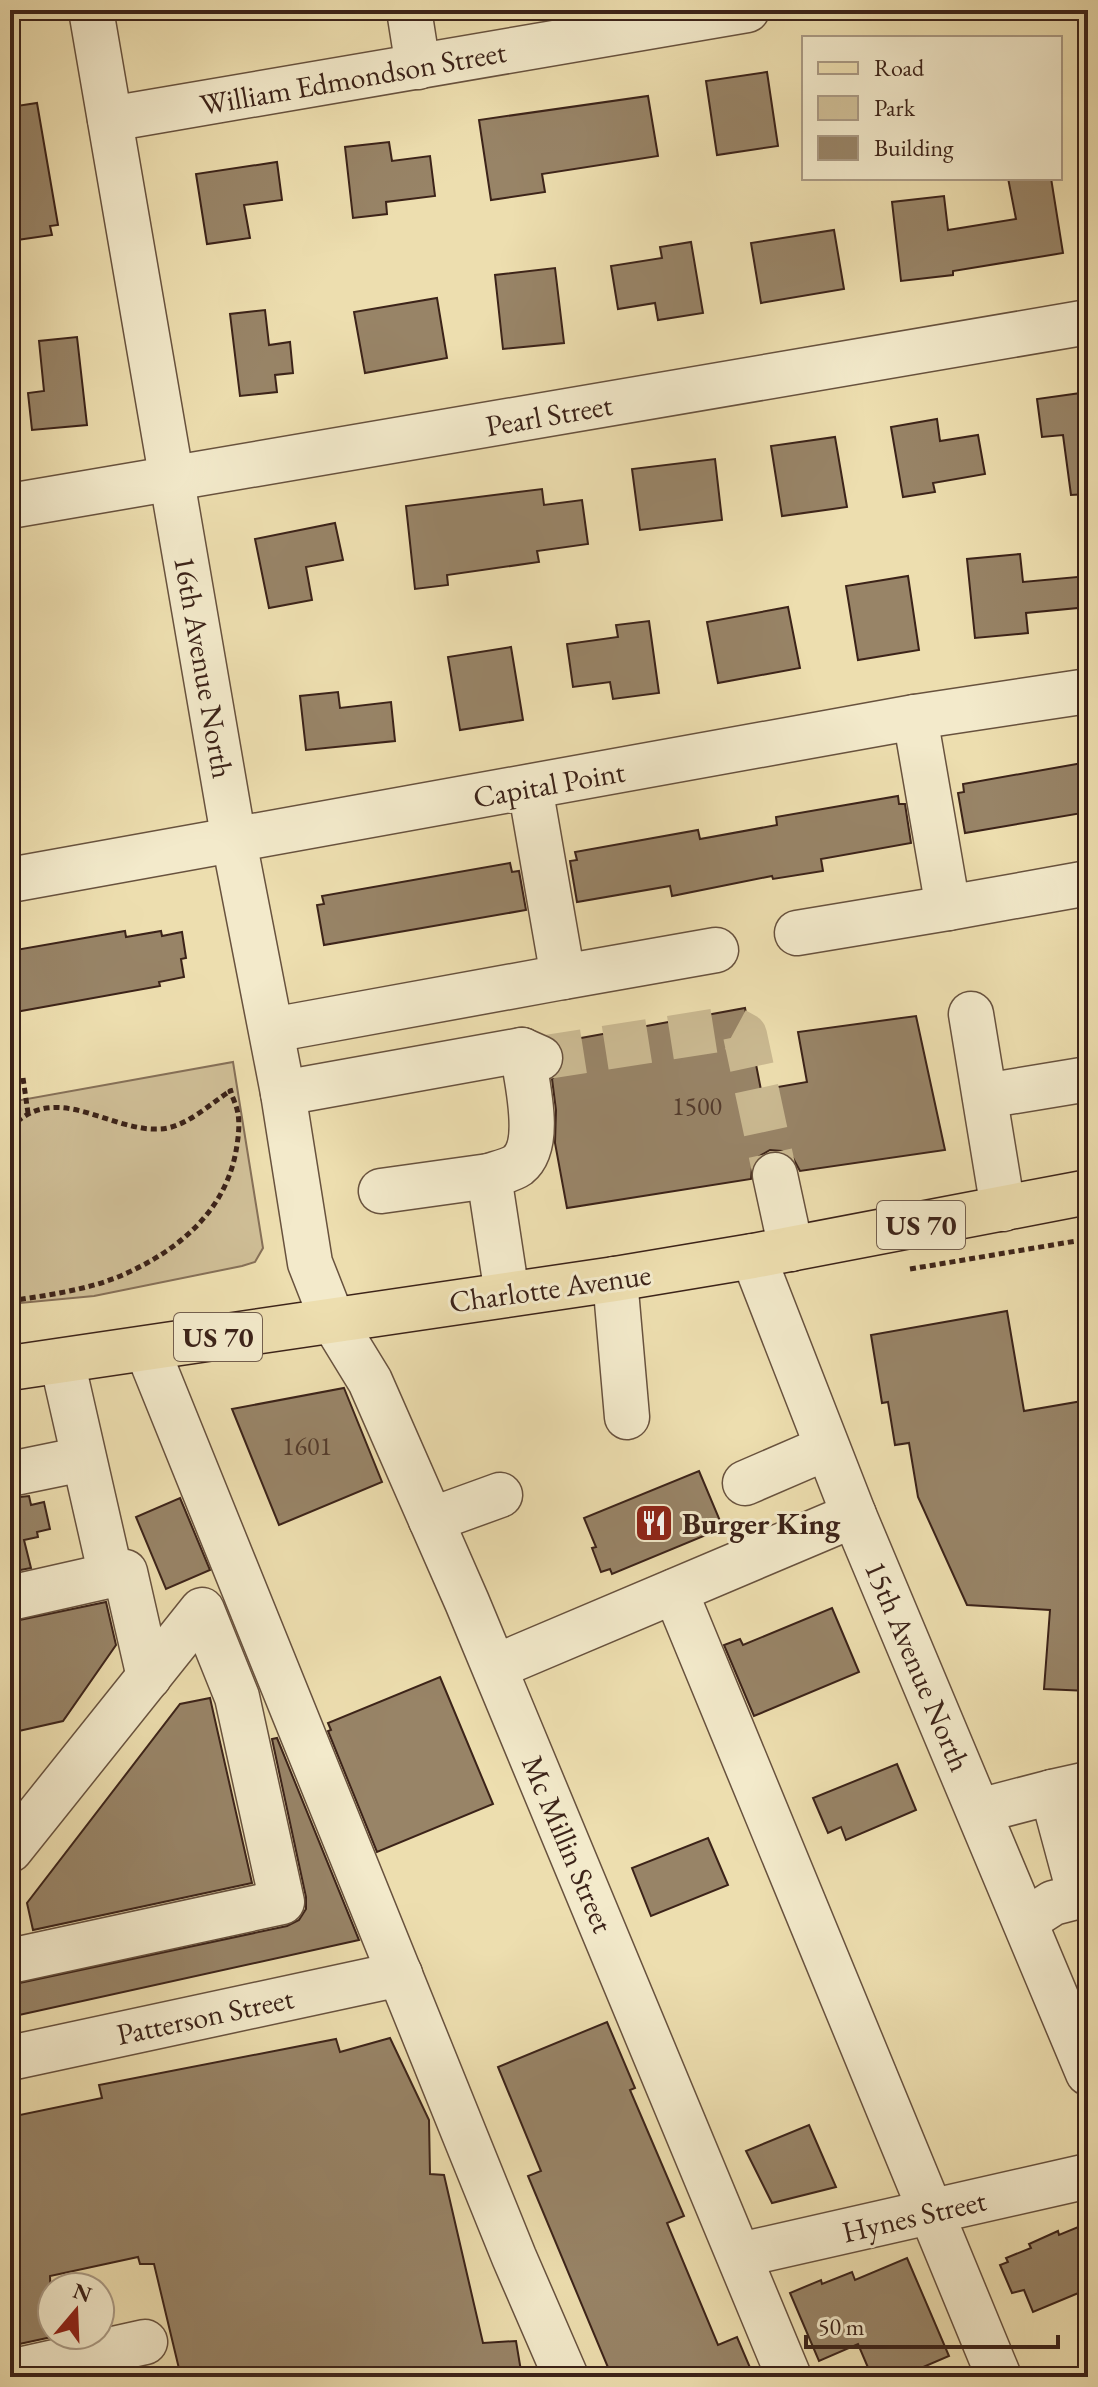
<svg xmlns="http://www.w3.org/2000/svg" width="1098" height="2387" viewBox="0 0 1098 2387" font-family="'EB Garamond',serif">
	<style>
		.green { fill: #cfbe96; stroke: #867058; stroke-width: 2 }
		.building { fill: #988467; stroke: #3c2319; stroke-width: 2 }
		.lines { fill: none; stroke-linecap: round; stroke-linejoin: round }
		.minor-tunnel { stroke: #cab991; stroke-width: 44; stroke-dasharray: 44 22; stroke-linecap: butt }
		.minor-casing { stroke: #68523e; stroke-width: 47 }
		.major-casing { stroke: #3c2319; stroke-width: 47 }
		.path { stroke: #3c2319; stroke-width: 5; stroke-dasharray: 6 4; stroke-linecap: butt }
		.minor { stroke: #f3eacb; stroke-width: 44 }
		.major { stroke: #eddeaf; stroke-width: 44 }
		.labels { text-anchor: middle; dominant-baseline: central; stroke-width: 6; stroke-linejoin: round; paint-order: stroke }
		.number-label { font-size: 26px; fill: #533b2c }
		.shield { fill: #f3eacb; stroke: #735f4e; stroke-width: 2 }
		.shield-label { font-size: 28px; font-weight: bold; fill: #3c2319 }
		.street-label { font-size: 30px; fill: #3c2319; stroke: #f3eacb }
		.poi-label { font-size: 30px; font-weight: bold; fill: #3c2319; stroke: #f3eacb; text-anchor: start }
	</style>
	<rect width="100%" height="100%" fill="#eddeaf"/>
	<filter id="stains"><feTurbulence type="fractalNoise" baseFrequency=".0025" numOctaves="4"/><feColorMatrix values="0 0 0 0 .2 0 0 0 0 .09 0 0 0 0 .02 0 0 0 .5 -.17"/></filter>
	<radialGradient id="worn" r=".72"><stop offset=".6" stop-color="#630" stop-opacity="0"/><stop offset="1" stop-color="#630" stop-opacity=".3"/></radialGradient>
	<polygon class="green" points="233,1062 263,1248 255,1262 242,1266 94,1296 10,1304 10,1102"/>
	<g class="building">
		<polygon points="767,72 778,146 717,155 706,81"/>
		<polygon points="648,96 658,156 542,174 545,192 491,200 479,120"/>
		<polygon points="37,103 58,225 50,226 52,235 10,241 10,107"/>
		<polygon points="389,142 392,161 430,156 435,196 386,202 387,214 353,218 345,147"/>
		<polygon points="277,162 282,200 244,205 250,238 207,244 196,174"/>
		<polygon points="1008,178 1051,178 1063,253 953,271 953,275 901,281 892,202 944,196 948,230 1016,219"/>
		<polygon points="834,230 844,289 761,303 751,243"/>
		<polygon points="691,242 703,313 658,320 655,303 618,309 611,266 662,258 660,247"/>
		<polygon points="555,268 564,343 503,349 495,275"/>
		<polygon points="437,298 447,358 365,373 354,312"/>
		<polygon points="265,310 269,345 290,342 293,373 275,375 277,392 240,396 230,314"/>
		<polygon points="77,337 87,425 32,430 28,393 44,391 39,341"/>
		<polygon points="1088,392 1088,494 1071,495 1063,435 1042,437 1037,399"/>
		<polygon points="937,419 940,441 978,435 985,474 933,483 935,492 903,497 891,427"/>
		<polygon points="835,437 847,507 782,516 771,446"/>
		<polygon points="715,459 722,520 640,530 632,469"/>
		<polygon points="542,489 544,505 582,500 588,544 537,551 539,562 447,575 448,585 415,589 406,506"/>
		<polygon points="335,523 343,560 306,567 312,600 269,608 255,539"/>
		<polygon points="1020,554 1023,582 1088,576 1088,607 1026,613 1028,633 975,638 967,559"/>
		<polygon points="908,576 919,650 858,660 846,586"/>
		<polygon points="788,607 800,668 718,683 707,622"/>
		<polygon points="649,621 659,693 613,699 610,682 573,687 567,644 618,637 616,625"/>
		<polygon points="511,647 523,720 460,730 448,657"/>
		<polygon points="338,692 340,708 391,702 395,741 306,750 300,696"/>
		<polygon points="1088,762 1088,812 965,833 958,793 964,792 963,784"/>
		<polygon points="898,796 899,804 905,804 911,843 821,859 823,871 773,879 772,876 672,896 670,886 577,902 570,861 577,860 575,852 698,830 700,839 777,825 776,817"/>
		<polygon points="510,863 512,872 519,871 526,910 324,945 317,905 324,904 322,896"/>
		<polygon points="125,931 126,937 161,931 162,936 182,932 186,958 181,959 184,977 159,982 160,986 10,1013 10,951"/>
		<polygon points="745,1008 761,1090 807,1082 798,1032 916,1016 945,1150 800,1171 793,1158 782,1151 770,1150 758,1157 752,1167 751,1179 567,1208 555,1143 556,1110 552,1079 563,1067 565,1055 559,1042"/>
		<polygon points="1007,1311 1024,1411 1088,1400 1088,1691 1044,1689 1050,1610 967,1605 918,1497 909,1443 895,1445 888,1402 882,1403 871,1335"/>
		<polygon points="344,1388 382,1482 279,1525 232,1409"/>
		<polygon points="699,1471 723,1528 612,1574 610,1569 601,1572 592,1548 596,1547 584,1518"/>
		<polygon points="29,1496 31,1505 44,1502 50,1529 37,1532 38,1537 24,1540 31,1568 10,1572 10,1498"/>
		<polygon points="180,1498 210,1570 166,1589 136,1517"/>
		<polygon points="106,1602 116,1645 63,1721 10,1733 10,1622"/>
		<polygon points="832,1608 859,1672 754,1716 724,1645 740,1639 743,1645"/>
		<polygon points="440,1677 493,1804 377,1852 328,1731 331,1730 328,1723"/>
		<polygon points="210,1698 252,1883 33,1930 27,1903 180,1704"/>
		<polygon points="277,1738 359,1940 10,2017 10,1985 287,1926 299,1920 306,1909 306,1897 272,1739"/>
		<polygon points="897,1764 916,1810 846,1840 841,1827 828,1833 813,1798"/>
		<polygon points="708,1838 728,1885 651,1916 632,1868"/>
		<polygon points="607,2022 635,2088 630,2090 684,2216 667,2223 718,2345 737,2337 754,2377 612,2377 528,2176 541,2171 498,2067"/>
		<polygon points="390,2038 429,2120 430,2174 444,2175 483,2343 516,2341 522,2377 181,2377 154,2264 140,2264 138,2257 50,2276 52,2335 61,2335 10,2346 10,2117 102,2098 99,2085 336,2039 340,2052"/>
		<polygon points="809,2125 836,2187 772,2203 746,2151"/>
		<polygon points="1088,2223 1088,2289 1033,2312 1024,2290 1012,2293 1000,2265 1008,2262 1006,2258 1031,2248 1029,2244 1058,2231 1059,2235"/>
		<polygon points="907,2258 949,2356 900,2377 872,2377 858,2344 819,2361 790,2293 821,2280 822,2284 852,2272 855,2280"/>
	</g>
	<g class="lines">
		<polyline class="minor-tunnel" points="540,1058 732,1028 745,1035 775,1175"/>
		<g class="minor-casing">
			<g id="minor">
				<polyline points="91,10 234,841 283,1093 310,1263 332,1319 370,1381 467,1602 789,2377"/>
				<polyline points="409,10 418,67"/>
				<polyline points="110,119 747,10"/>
				<polyline points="10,506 1088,322"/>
				<polyline points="915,717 948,908 1088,883"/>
				<polyline points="10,880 915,717 1088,691"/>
				<polyline points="797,933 948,908"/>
				<polyline points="563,977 716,950"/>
				<polyline points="971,1014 1003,1209"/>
				<polyline points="272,1030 563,977 530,787"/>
				<polyline points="283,1093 522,1050 540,1058"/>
				<polyline points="985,1096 1088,1079"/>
				<polyline points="775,1175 791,1249"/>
				<path d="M489,1176C498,1173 511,1170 518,1165C544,1144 526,1080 522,1050"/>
				<polyline points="381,1191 489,1176 507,1294"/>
				<polyline points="753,1256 854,1515 1088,2073"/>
				<polyline points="615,1279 627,1417"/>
				<polyline points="147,1349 514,2257 566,2377"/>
				<polyline points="62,1361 111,1576"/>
				<polyline points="10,1474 83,1459"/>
				<polyline points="745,1483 826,1448"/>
				<polyline points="431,1520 500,1495"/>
				<polyline points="675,1591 999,2377"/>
				<polyline points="10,1598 125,1572 149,1677"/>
				<polyline points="495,1667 854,1515"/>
				<polyline points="1052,1792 1088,1784"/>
				<polyline points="979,1811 1052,1792 1080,1896 1053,1903 1025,1921"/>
				<polyline points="10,1850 202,1610 237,1697 282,1902 10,1961"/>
				<polyline points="10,2058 400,1974"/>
				<polyline points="740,2255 1088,2176"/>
				<polyline points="10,2372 145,2342"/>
			</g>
		</g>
		<g class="major-casing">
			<polyline id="major" points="10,1368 615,1279 753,1256 1088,1192"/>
		</g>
		<g class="path">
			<polyline points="23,1078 28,1113"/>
			<path d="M10,1129C54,1079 109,1132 160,1129C185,1128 210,1104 230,1091"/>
			<polyline points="910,1269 1088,1239"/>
			<path d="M10,1301C48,1295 89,1290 125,1274C178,1250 225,1212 236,1151C238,1140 240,1126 238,1114C237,1107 233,1098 230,1091L237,1089"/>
		</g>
		<use href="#minor" class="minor"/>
		<use href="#major" class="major"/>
	</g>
	<defs>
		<g id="restaurant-square" transform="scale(2)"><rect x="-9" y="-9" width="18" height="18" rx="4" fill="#8f2418" stroke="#f3eacb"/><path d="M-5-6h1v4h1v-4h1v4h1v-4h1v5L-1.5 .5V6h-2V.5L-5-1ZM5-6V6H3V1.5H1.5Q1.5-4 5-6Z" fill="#fff"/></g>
	</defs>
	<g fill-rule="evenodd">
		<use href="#restaurant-square" x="654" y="1523"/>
	</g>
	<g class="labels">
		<g class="number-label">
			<text x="697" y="1106">1500</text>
			<text x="307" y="1446">1601</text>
		</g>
		<g class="shield">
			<rect x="877" y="1201" width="88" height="48" rx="6"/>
			<rect x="174" y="1313" width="88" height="48" rx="6"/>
		</g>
		<g class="shield-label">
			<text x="921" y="1225">US 70</text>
			<text x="218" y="1337">US 70</text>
		</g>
		<g class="street-label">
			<text transform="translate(353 78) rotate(-10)">William Edmondson Street</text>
			<text transform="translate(549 415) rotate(-10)">Pearl Street</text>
			<text transform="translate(204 667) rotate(80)">16th Avenue North</text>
			<text transform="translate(549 784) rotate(-10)">Capital Point</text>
			<text transform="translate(550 1288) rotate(-8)">Charlotte Avenue</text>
			<text transform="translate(918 1666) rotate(67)">15th Avenue North</text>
			<text transform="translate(568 1844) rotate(67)">Mc Millin Street</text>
			<text transform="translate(205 2016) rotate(-12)">Patterson Street</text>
			<text transform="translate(914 2216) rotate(-13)">Hynes Street</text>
		</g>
		<g class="poi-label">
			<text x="682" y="1523">Burger King</text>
		</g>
	</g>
	<rect width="1098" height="2387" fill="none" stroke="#eddeaf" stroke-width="40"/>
	<rect x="12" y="12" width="1074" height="2363" fill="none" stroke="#3c2319" stroke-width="4"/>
	<rect x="20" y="20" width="1058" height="2347" fill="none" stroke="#3c2319" stroke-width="2"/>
	<rect x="802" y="36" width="260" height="144" fill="#f3eacb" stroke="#aa9a84" stroke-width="2"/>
	<rect x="818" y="62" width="40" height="12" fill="#eddeaf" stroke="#aa9a84" stroke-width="2"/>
	<text x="874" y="76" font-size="24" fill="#3c2319">Road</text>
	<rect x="818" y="96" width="40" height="24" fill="#cfbe96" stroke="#aa9a84" stroke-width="2"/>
	<text x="874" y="116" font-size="24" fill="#3c2319">Park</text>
	<rect x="818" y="136" width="40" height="24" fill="#988467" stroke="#aa9a84" stroke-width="2"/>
	<text x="874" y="156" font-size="24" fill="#3c2319">Building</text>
	<g transform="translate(76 2311) rotate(19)"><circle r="38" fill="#f3eacb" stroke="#aa9a84" stroke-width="2"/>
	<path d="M0-6L14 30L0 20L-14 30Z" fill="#8f2418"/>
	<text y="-12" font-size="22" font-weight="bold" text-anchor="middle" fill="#3c2319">N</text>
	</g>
	<path d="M806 2335v12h252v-12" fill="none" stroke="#3c2319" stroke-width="4"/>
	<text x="818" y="2335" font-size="24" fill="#3c2319" stroke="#f3eacb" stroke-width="6" paint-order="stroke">50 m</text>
	<rect width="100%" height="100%" filter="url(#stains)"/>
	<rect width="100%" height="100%" fill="url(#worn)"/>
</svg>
